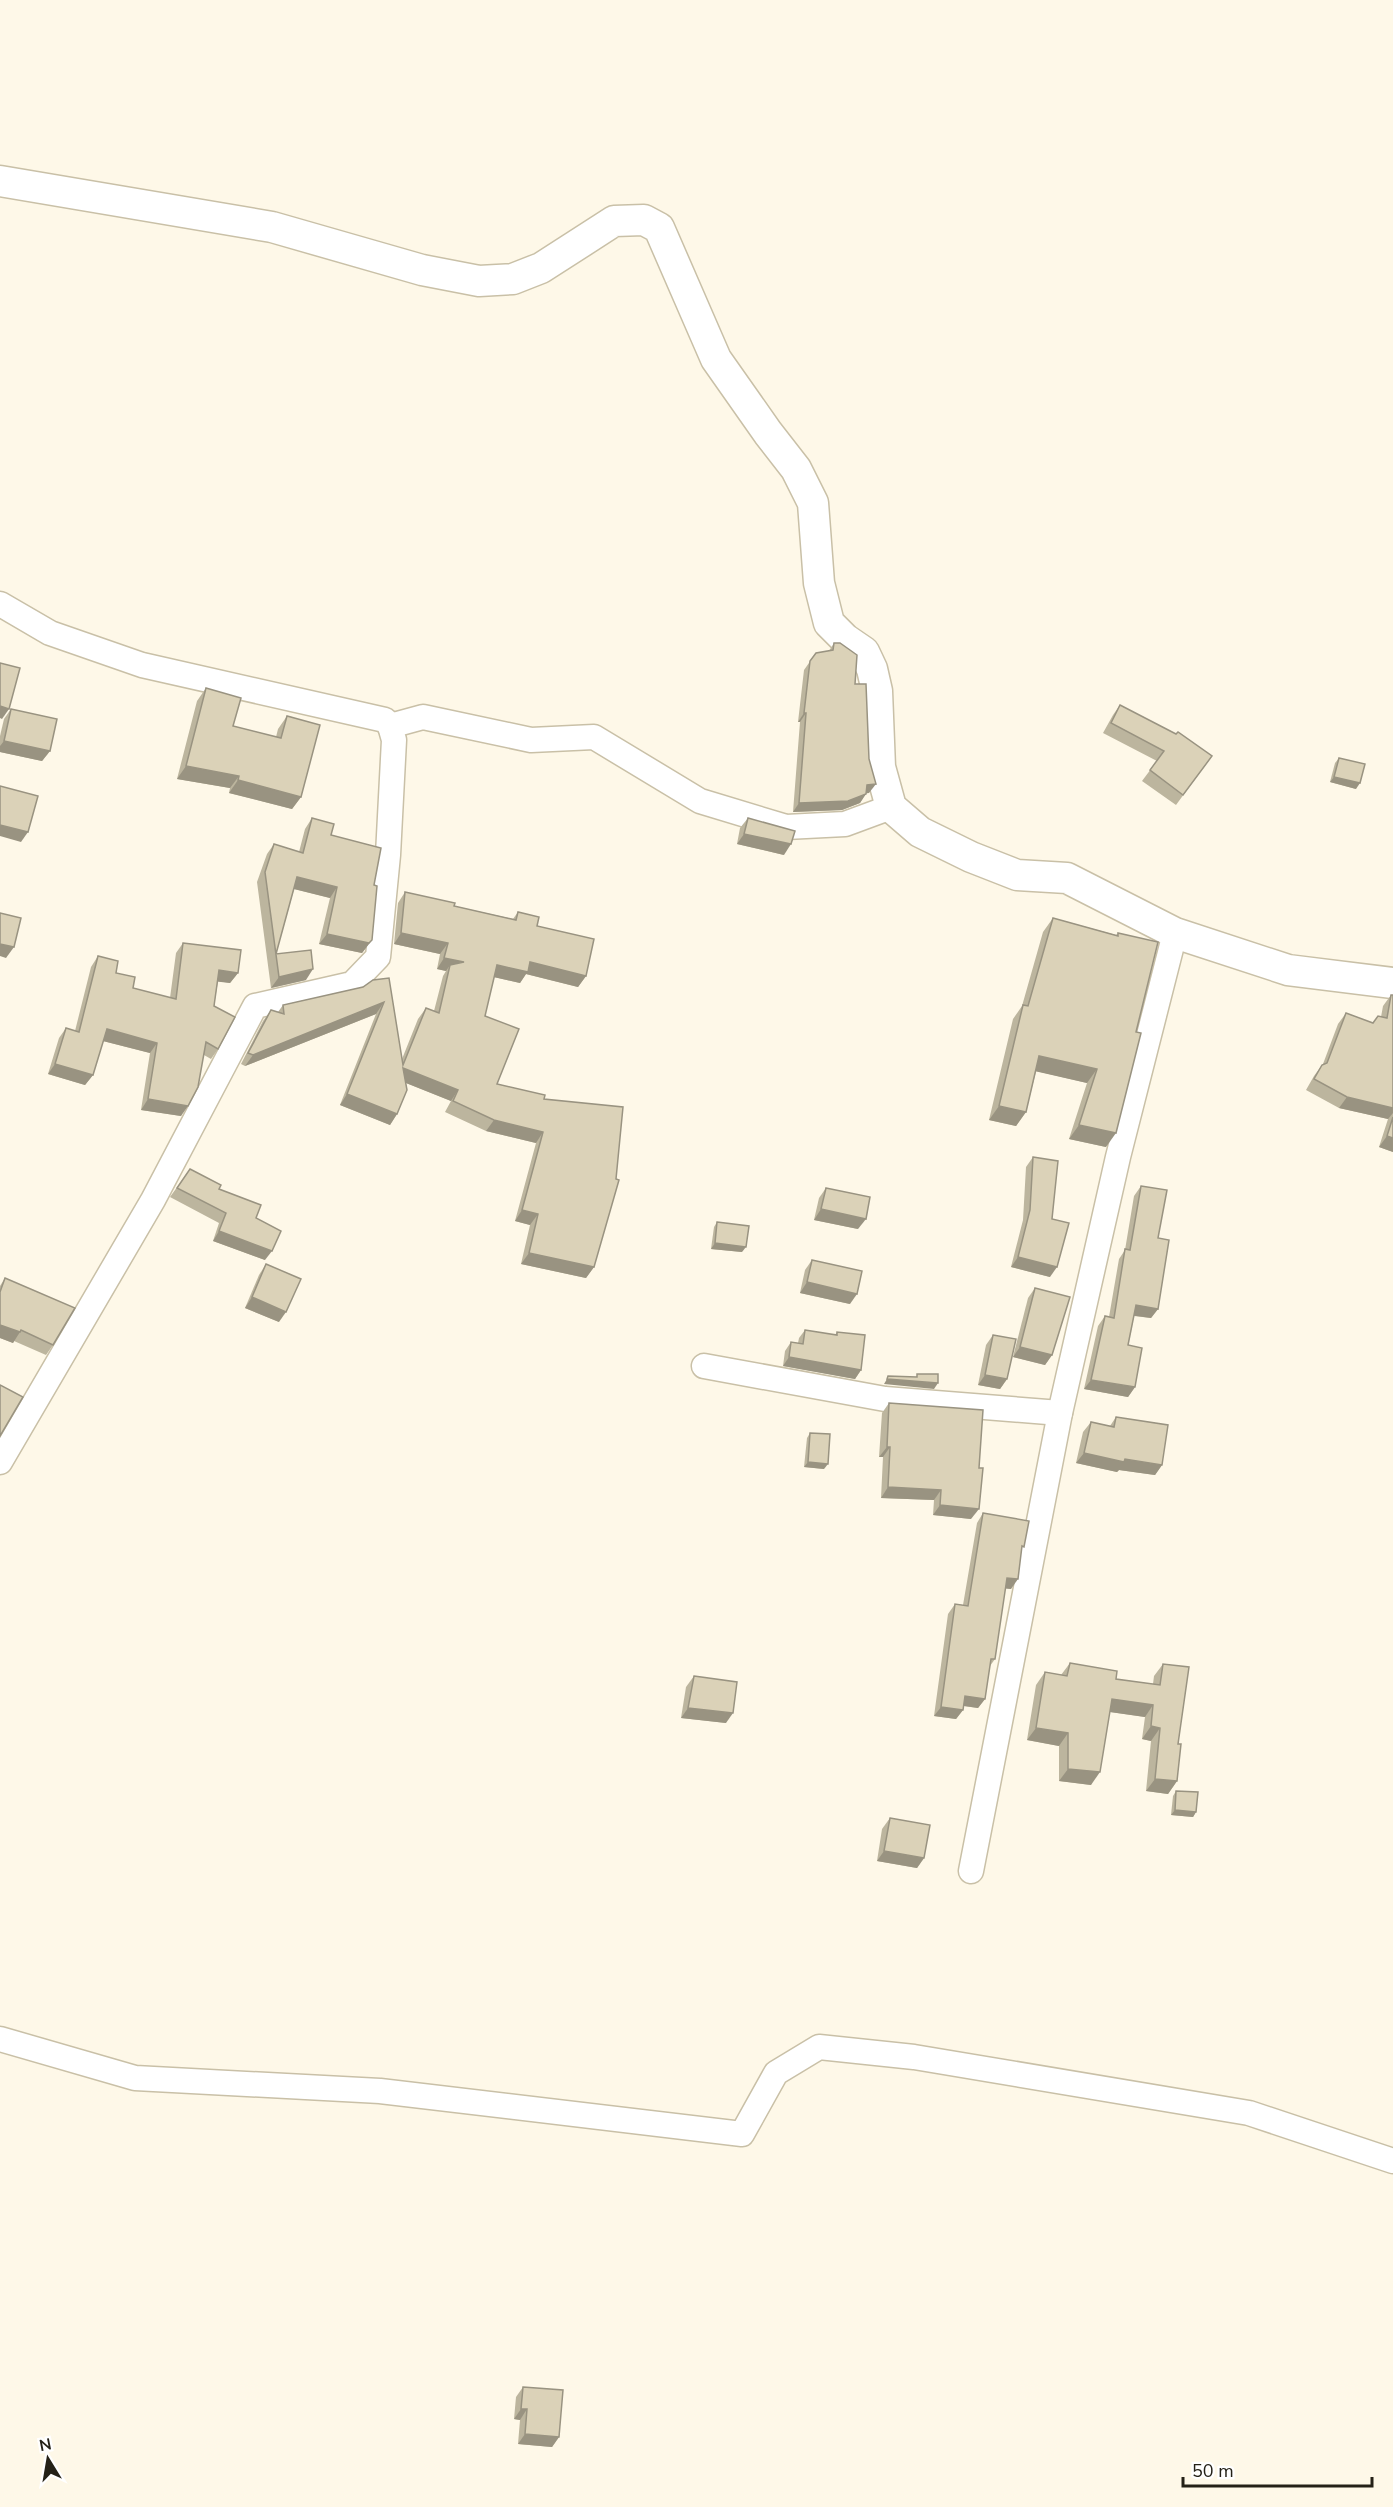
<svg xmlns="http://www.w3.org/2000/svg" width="1393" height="2507" viewBox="0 0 1393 2507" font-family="'Nunito Sans',sans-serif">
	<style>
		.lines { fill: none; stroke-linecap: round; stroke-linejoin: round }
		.minor-casing { stroke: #c9c0a7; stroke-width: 27 }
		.tertiary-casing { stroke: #c9c0a7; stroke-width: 33 }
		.minor { stroke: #fff; stroke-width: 24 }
		.tertiary { stroke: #fff; stroke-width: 30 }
		.wall { fill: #bcb59e }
		.shaded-wall { fill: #999381 }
		.building { fill: #dbd2b8; stroke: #999381; stroke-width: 1.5 }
	</style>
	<rect width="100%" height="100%" fill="#fef8e8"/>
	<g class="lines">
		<g class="minor-casing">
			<g id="minor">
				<polyline points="0,604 50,633 142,665 385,720 390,726"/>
				<polyline points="704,1366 885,1399 1060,1413"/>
				<polyline points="0,1462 153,1200 255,1006 352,984 378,957 388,855 394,740 390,726 423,717 531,740 594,737 700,801 786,827 845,824 891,807"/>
				<polyline points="971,1871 1060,1413 1118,1157 1175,933"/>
				<polyline points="0,2039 135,2078 380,2091 742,2134 776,2073 819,2047 914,2057 1249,2113 1393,2161"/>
			</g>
		</g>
		<g class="tertiary-casing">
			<polyline id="tertiary" points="0,181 272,227 422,270 479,281 513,279 541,268 614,221 644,220 659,228 716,359 768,433 796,469 813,503 819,583 829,623 845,639 864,652 872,669 877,691 880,767 891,807 920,832 971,857 1017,875 1067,878 1175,933 1288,970 1393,983"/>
		</g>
		<use href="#minor" class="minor"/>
		<use href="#tertiary" class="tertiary"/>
	</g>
	<g class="wall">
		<polygon points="834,643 855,684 869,793 866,793 860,803 842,810 793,812 800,722 798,722 804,670 816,653 829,651"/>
		<polygon points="206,688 233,726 276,737 278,729 287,716 301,797 292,809 229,793 230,788 177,779 197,701"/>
		<polygon points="1120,705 1212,756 1176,805 1142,781 1157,761 1103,733 1113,715"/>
		<polygon points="11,709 50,751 42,761 0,752 0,736 4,719"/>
		<polygon points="1339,758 1356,789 1330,782 1335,763"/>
		<polygon points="312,818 331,835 374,885 372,940 362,953 319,944 330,898 294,889 276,954 306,980 271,988 257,882 267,854 274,844 299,852 305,829"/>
		<polygon points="748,818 784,855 737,844 740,828"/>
		<polygon points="405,892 454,906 513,919 518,912 537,926 586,976 578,987 526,974 520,983 494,977 485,1016 497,1084 544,1099 594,1267 586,1278 521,1264 530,1225 515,1221 536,1143 486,1131 445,1112 451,1101 406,1083 397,1114 390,1125 340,1105 376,1014 245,1066 241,1064 263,1021 271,1010 278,1012 283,1005 363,987 389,978 402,1059 418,1019 426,1008 434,1011 443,976 446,971 437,969 440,954 394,944 398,903"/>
		<polygon points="1053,918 1116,935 1118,933 1106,1147 1069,1139 1087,1083 1036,1071 1026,1112 1016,1126 989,1120 1013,1019 1022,1006 1043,932"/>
		<polygon points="183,943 238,973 230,983 218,981 214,1006 218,1049 211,1059 204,1055 181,1116 141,1110 150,1053 103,1041 93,1075 85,1085 48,1074 59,1038 66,1028 75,1031 91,967 98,956 133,988 170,998 176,953"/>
		<polygon points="1391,995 1393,995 1393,1152 1379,1147 1388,1119 1339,1108 1306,1090 1314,1076 1322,1065 1323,1064 1338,1024 1346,1013 1373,1023 1381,1017 1383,1006"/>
		<polygon points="1033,1157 1052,1219 1050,1277 1011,1267 1023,1220 1026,1167"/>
		<polygon points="190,1169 219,1189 256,1218 265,1260 213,1241 219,1223 170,1197"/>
		<polygon points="1141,1186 1158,1238 1158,1309 1151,1318 1134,1316 1128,1345 1135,1387 1128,1397 1084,1389 1098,1326 1105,1316 1109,1317 1119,1259 1125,1250 1134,1196"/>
		<polygon points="826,1188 858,1229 814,1220 819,1198"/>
		<polygon points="717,1222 742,1252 711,1249 714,1227"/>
		<polygon points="812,1260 850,1304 800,1293 805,1270"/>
		<polygon points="266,1264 279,1322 245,1308 259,1275"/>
		<polygon points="5,1278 53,1345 46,1355 14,1341 13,1343 0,1338 0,1286"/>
		<polygon points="1035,1288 1052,1355 1045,1365 1013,1357 1028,1298"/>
		<polygon points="805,1330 835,1335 837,1332 861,1370 855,1379 783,1366 785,1351 791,1342 798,1343 799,1338"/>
		<polygon points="993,1335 1007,1379 1000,1389 978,1385 986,1345"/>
		<polygon points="889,1403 971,1519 933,1515 934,1500 881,1498 883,1457 879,1457 882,1413"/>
		<polygon points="1116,1417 1162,1465 1155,1475 1119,1470 1117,1472 1076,1463 1083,1432 1091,1422 1110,1426"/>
		<polygon points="810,1433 824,1469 804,1467 807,1438"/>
		<polygon points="983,1513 1021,1551 1011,1589 1005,1588 995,1659 990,1666 985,1699 978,1708 963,1706 963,1710 956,1719 934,1716 948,1614 955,1604 963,1605 977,1523"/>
		<polygon points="1070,1663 1116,1679 1153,1684 1154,1676 1163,1664 1178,1744 1177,1781 1168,1794 1146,1791 1151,1741 1142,1739 1145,1717 1110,1712 1091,1785 1059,1781 1059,1746 1027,1740 1036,1685 1045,1672 1061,1675"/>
		<polygon points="694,1676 726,1723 681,1718 686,1687"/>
		<polygon points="1176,1791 1196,1812 1193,1817 1171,1815 1173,1796"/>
		<polygon points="890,1818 924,1858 917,1868 877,1861 882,1829"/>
		<polygon points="523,2387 559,2437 552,2447 518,2444 520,2420 514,2419 516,2397"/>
	</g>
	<g class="shaded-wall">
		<polygon points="0,706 9,709 2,719 0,718"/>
		<polygon points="804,713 806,713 800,722 798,722"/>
		<polygon points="4,741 50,751 42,761 0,752 0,746"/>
		<polygon points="186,766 239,776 230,788 177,779"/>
		<polygon points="1334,777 1360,783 1356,789 1330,782"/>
		<polygon points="238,780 301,797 292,809 229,793"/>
		<polygon points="876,784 869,793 861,794 867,785"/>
		<polygon points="866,794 860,803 842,810 793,812 799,803"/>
		<polygon points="0,825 28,832 21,842 0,836"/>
		<polygon points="744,834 791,844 784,855 737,844"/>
		<polygon points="297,877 337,887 330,898 290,888"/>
		<polygon points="401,933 448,943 440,954 394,944"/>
		<polygon points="327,934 372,940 362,953 319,944"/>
		<polygon points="0,944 14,947 6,958 0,956"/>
		<polygon points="444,958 464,962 450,965 446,971 437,969"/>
		<polygon points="530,962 586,976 578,987 526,974 520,983 489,976 497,965"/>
		<polygon points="313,969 306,980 271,988 279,977"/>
		<polygon points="219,970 238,973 230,983 212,981"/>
		<polygon points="384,1002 376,1014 245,1066 253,1055"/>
		<polygon points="107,1029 157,1043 150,1053 99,1040"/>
		<polygon points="1039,1056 1097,1069 1087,1083 1030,1070"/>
		<polygon points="55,1064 93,1075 85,1085 48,1074"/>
		<polygon points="403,1068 458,1090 451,1101 396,1079"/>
		<polygon points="347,1094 397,1114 390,1125 340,1105"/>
		<polygon points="1347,1097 1393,1108 1393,1113 1388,1119 1339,1108"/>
		<polygon points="148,1099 188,1106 181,1116 141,1110"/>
		<polygon points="999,1106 1026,1112 1016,1126 989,1120"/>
		<polygon points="494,1120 543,1132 536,1143 486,1131"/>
		<polygon points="1079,1125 1116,1133 1106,1147 1069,1139"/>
		<polygon points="1387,1136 1393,1138 1393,1152 1379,1147"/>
		<polygon points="821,1209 866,1219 858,1229 814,1220"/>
		<polygon points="522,1210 538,1214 530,1225 515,1221"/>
		<polygon points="219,1231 272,1251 265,1260 213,1241"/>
		<polygon points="715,1243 746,1247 742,1252 711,1249"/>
		<polygon points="529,1253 594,1267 586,1278 521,1264"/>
		<polygon points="1018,1257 1057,1267 1050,1277 1011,1267"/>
		<polygon points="807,1282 857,1294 850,1304 800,1293"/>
		<polygon points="252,1297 286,1312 279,1322 245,1308"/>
		<polygon points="1136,1305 1158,1309 1151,1318 1129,1315"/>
		<polygon points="0,1325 20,1332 13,1343 0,1338"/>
		<polygon points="1020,1347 1052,1355 1045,1365 1013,1357"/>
		<polygon points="789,1357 861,1370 855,1379 783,1366"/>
		<polygon points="985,1375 1007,1379 1000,1389 978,1385"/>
		<polygon points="887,1379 938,1383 934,1389 884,1384"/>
		<polygon points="1091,1380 1135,1387 1128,1397 1084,1389"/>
		<polygon points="887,1447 890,1447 883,1457 879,1457"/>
		<polygon points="1084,1453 1162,1465 1155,1475 1119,1470 1117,1472 1076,1463"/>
		<polygon points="808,1462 828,1464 824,1469 804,1467"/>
		<polygon points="888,1487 941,1490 934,1500 881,1498"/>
		<polygon points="940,1505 979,1509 971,1519 933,1515"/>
		<polygon points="1007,1578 1018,1579 1011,1589 1000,1588"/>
		<polygon points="965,1696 985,1699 978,1708 958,1705"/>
		<polygon points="1112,1699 1153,1705 1145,1717 1103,1711"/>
		<polygon points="941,1707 963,1710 956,1719 934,1716"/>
		<polygon points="688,1708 733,1713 726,1723 681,1718"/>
		<polygon points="1151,1726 1160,1728 1151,1741 1142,1739"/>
		<polygon points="1036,1728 1068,1733 1059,1746 1027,1740"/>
		<polygon points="1068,1769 1100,1772 1091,1785 1059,1781"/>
		<polygon points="1155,1779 1177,1781 1168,1794 1146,1791"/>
		<polygon points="1175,1810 1196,1812 1193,1817 1171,1815"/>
		<polygon points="884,1851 924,1858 917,1868 877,1861"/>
		<polygon points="521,2409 527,2409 520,2420 514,2419"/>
		<polygon points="525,2434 559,2437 552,2447 518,2444"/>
	</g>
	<g class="building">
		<polygon points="834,643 840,643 857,655 855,684 866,684 869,759 876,784 867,785 866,794 848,801 799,803 806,713 804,713 810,661 816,653 833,650"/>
		<polygon points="0,663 20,668 9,709 0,706"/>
		<polygon points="206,688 241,698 233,726 281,738 287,716 320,725 301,797 238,780 239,776 186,766"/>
		<polygon points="1120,705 1176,734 1178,732 1212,756 1183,795 1150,770 1164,751 1111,723"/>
		<polygon points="11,709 57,719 50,751 4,741"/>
		<polygon points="1339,758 1365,764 1360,783 1334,777"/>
		<polygon points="0,786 38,796 28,832 0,825"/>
		<polygon points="312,818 334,824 331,835 381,848 374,885 377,886 372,940 369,943 327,934 337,887 297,877 276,954 311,950 313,969 279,977 265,872 274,844 303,853"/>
		<polygon points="748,818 795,831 791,844 744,834"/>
		<polygon points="405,892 455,903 454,906 516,920 518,912 539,917 537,926 594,939 586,976 530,962 528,972 497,965 485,1016 519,1029 497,1084 545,1095 544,1099 623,1107 616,1179 619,1180 594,1267 529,1253 538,1214 522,1210 543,1132 494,1120 453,1101 458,1090 403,1068 407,1090 397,1114 347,1094 384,1002 253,1055 248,1053 271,1010 284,1014 283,1005 363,987 373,980 389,978 403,1065 426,1008 439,1013 450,965 464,962 444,958 448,943 401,933"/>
		<polygon points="0,913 21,918 14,947 0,944"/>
		<polygon points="1053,918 1118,936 1118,933 1158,942 1136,1032 1141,1033 1116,1133 1079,1125 1097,1069 1039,1056 1026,1112 999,1106 1023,1005 1028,1006"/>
		<polygon points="183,943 241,950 238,973 219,970 214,1006 235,1017 218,1049 206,1042 198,1087 188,1106 148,1099 157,1043 107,1029 93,1075 55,1064 66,1028 79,1032 98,956 118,961 116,973 135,977 133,988 176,999"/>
		<polygon points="1391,995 1393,995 1393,1108 1347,1097 1314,1079 1322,1065 1327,1063 1346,1013 1373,1023 1378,1016 1387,1018"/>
		<polygon points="1393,1117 1393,1138 1387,1136"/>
		<polygon points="1033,1157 1058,1161 1052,1219 1069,1223 1057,1267 1018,1257 1030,1210"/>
		<polygon points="190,1169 221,1185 219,1189 261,1205 256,1218 281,1231 272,1251 219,1231 226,1213 177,1188"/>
		<polygon points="1141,1186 1167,1190 1158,1238 1169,1240 1158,1309 1136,1305 1128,1345 1142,1348 1135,1387 1091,1380 1105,1316 1114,1318 1125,1249 1130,1250"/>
		<polygon points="826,1188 870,1197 866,1219 821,1209"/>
		<polygon points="717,1222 749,1226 746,1247 715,1243"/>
		<polygon points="812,1260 862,1271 857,1294 807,1282"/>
		<polygon points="266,1264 301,1279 286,1312 252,1297"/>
		<polygon points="5,1278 75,1308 53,1345 21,1330 20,1332 0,1325 0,1292"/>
		<polygon points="1035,1288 1070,1297 1052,1355 1020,1347"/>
		<polygon points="805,1330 837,1335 837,1332 865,1335 861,1370 789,1357 791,1342 803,1344"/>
		<polygon points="993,1335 1016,1339 1007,1379 985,1375"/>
		<polygon points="917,1374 938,1374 938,1383 887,1379 888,1376 917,1377"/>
		<polygon points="0,1385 23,1397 0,1436"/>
		<polygon points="889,1403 983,1410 979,1468 983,1468 979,1509 940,1505 941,1490 888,1487 890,1447 887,1447"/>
		<polygon points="1116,1417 1168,1425 1162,1465 1125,1459 1124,1462 1084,1453 1091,1422 1114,1427"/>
		<polygon points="810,1433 830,1434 828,1464 808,1462"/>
		<polygon points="983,1513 1029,1521 1024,1547 1022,1546 1018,1579 1007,1578 995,1659 991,1659 985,1699 965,1696 963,1710 941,1707 955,1604 968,1606"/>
		<polygon points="1070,1663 1117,1671 1116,1679 1160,1685 1163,1664 1189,1667 1178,1744 1181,1744 1177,1781 1155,1779 1160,1728 1151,1726 1153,1705 1112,1699 1100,1772 1068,1769 1068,1733 1036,1728 1045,1672 1067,1676"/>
		<polygon points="694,1676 737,1682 733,1713 688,1708"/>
		<polygon points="1176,1791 1198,1792 1196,1812 1175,1810"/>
		<polygon points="890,1818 930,1825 924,1858 884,1851"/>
		<polygon points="523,2387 563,2390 559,2437 525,2434 527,2409 521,2409"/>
	</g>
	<g transform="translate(48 2459) rotate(349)" stroke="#ffffff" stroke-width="4.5" paint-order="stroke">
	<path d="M0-4.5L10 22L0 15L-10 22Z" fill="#242117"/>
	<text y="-9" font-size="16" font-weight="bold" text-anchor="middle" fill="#242117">N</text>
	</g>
	<path d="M1183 2477v9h189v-9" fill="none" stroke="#242117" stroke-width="3"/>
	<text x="1192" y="2477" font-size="18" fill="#242117" stroke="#ffffff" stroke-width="4.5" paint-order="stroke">50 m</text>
</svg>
